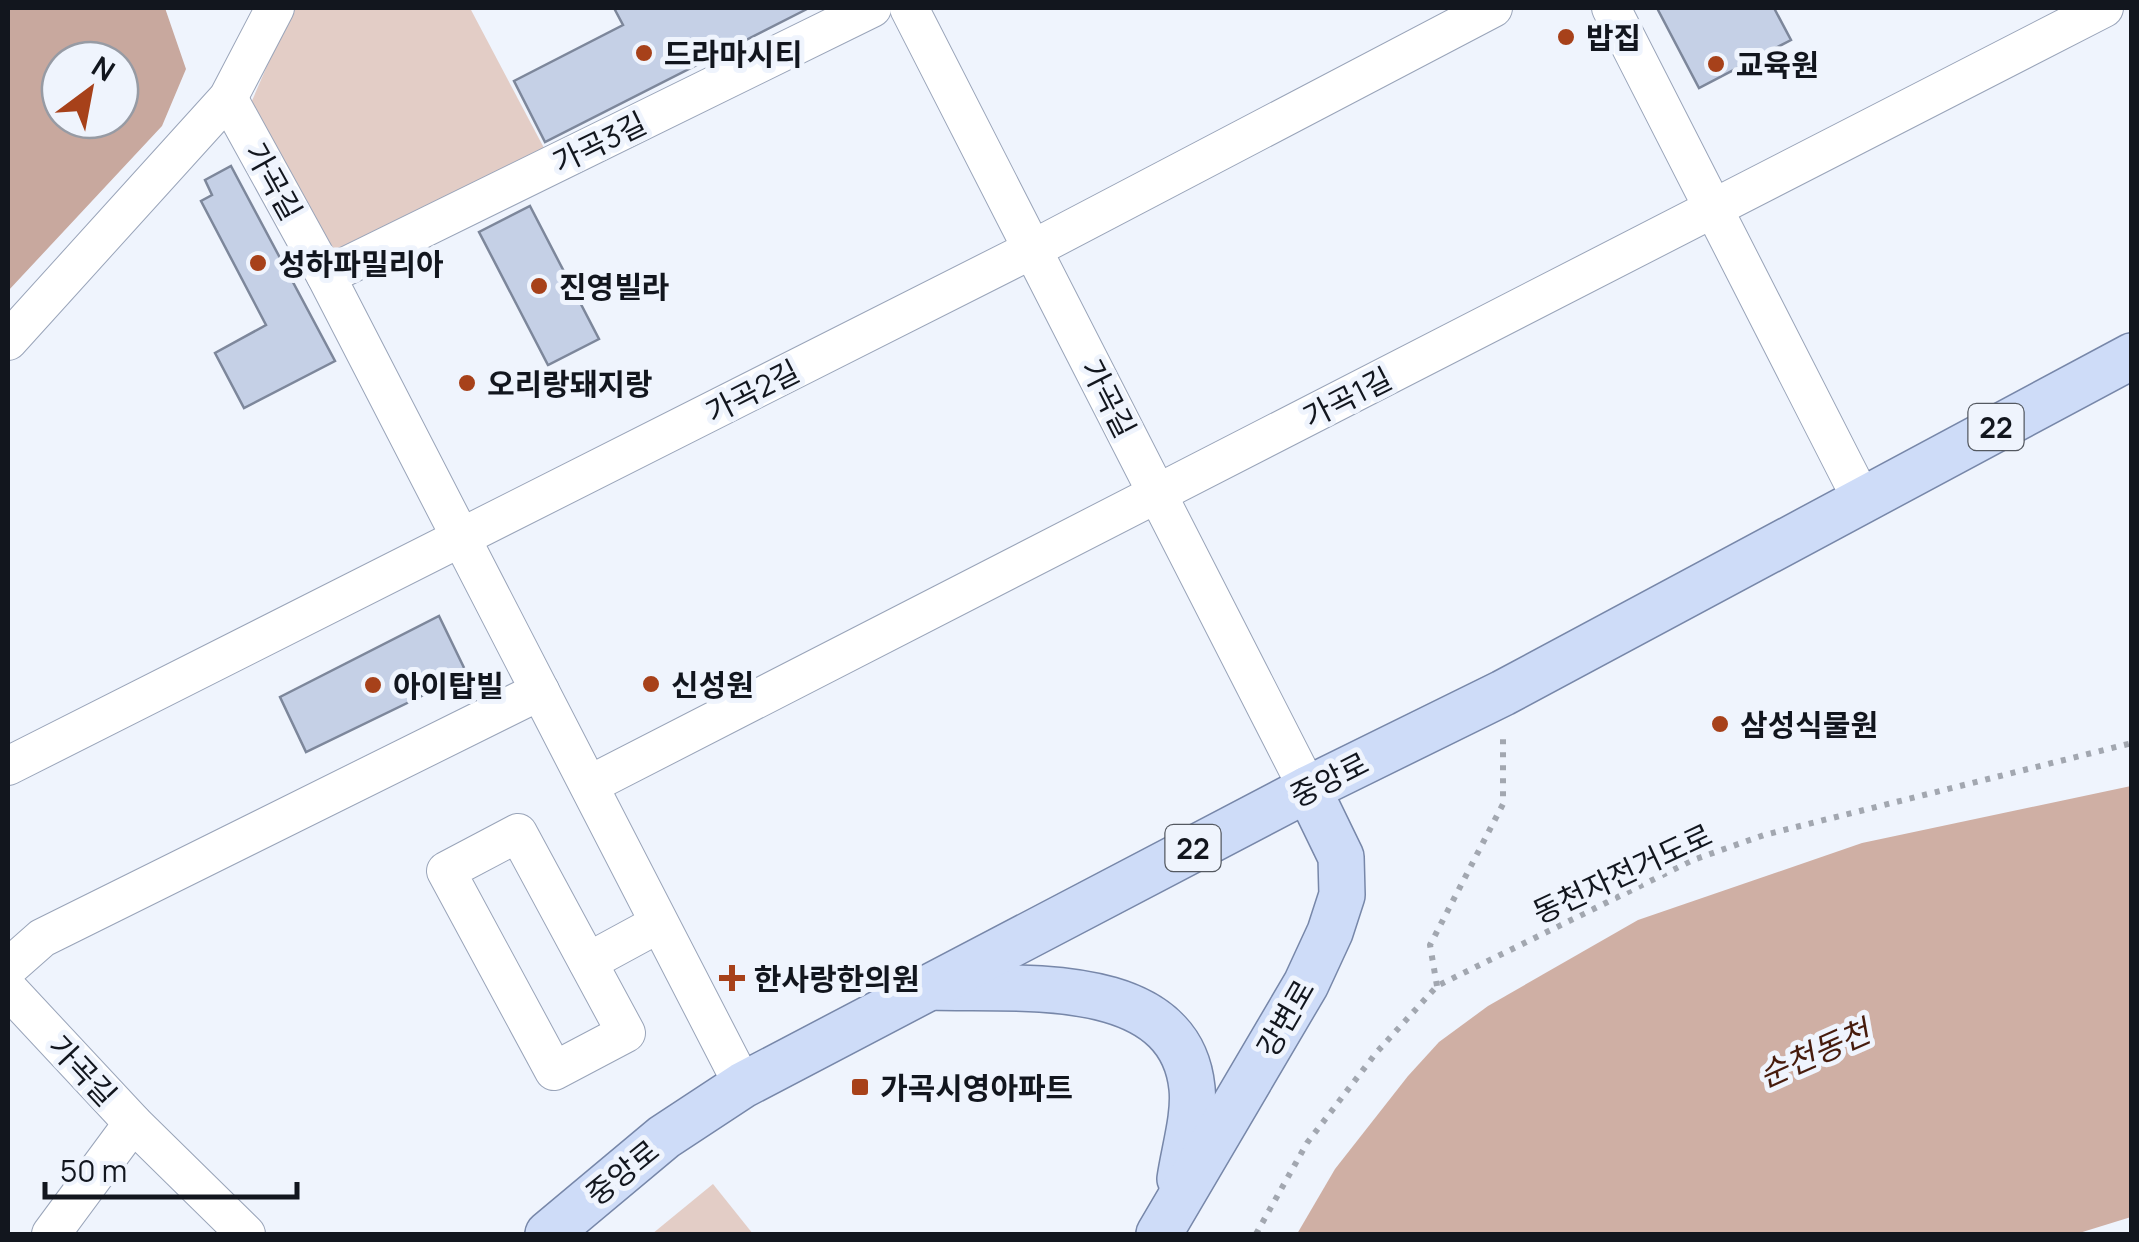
<svg xmlns="http://www.w3.org/2000/svg" width="2139" height="1242" viewBox="0 0 2139 1242" font-family="Manrope,'Noto Sans KR',sans-serif">
	<style>
		.green { fill: #e3cdc6 }
		.forest { fill: #c8a89e; fill-rule: evenodd }
		.water { fill: #cfafa4 }
		.building { fill: #c5d0e6; stroke: #7d879b; stroke-width: 2.5 }
		.lines { fill: none; stroke-linecap: round; stroke-linejoin: round }
		.minor-casing { stroke: #99a4b9; stroke-width: 40 }
		.major-casing { stroke: #7787a9; stroke-width: 48 }
		.path { stroke: #a2a7b0; stroke-width: 6; stroke-dasharray: 5 8; stroke-linecap: butt }
		.minor { stroke: #fff; stroke-width: 38 }
		.major { stroke: #cedcf8; stroke-width: 45 }
		.poi-dot { fill: #a7411a; stroke: #eff4fd; stroke-width: 4 }
		.labels { text-anchor: middle; dominant-baseline: central; stroke-width: 10; stroke-linejoin: round; paint-order: stroke }
		.shield { fill: #eff4fd; stroke: #545961; stroke-width: 2.5 }
		.shield-label { font-size: 28px; font-weight: bold; fill: #12161e }
		.poi-label { font-size: 30px; font-weight: bold; fill: #12161e; stroke: #eff4fd; text-anchor: start }
		.street-label { font-size: 30px; fill: #12161e; stroke: #eff4fd }
		.water-label { font-size: 32px; font-style: italic; fill: #461b0c; stroke: #eff4fd }
	</style>
	<rect width="100%" height="100%" fill="#eff4fd"/>
	<g class="green">
		<polygon points="292,8 470,8 544,148 334,259 251,103"/>
		<polygon points="713,1184 753,1234 652,1234"/>
	</g>
	<path class="forest" d="M8,8H165L186,69L162,126L8,291ZM60,60H120V120H60Z"/>
	<polygon class="water" points="2131,786 2131,1217 2076,1234 1297,1234 1335,1169 1408,1076 1439,1042 1488,1006 1638,920 1862,843"/>
	<g class="building">
		<polygon points="614,8 809,8 545,142 514,81 623,25"/>
		<polygon points="1657,8 1774,8 1791,40 1699,88"/>
		<polygon points="231,166 335,361 244,408 215,353 266,325 201,201 212,195 205,180"/>
		<polygon points="530,206 599,339 548,365 479,232"/>
		<polygon points="439,616 467,674 306,752 280,697"/>
	</g>
	<g class="lines">
		<g class="minor-casing">
			<g id="minor">
				<polyline points="909,8 1308,789"/>
				<polyline points="1611,8 1861,498"/>
				<polyline points="228,98 326,276 743,1085"/>
				<polyline points="326,276 872,8"/>
				<polyline points="8,341 228,98 275,8"/>
				<polyline points="8,766 1033,249 1493,8"/>
				<polyline points="589,785 2104,8"/>
				<polygon points="518,833 626,1033 554,1071 446,871"/>
				<polyline points="588,962 658,924"/>
				<polyline points="8,968 42,938 540,691"/>
				<polyline points="8,989 133,1123 246,1234"/>
				<polyline points="51,1234 133,1123"/>
			</g>
		</g>
		<g class="major-casing">
			<g id="major">
				<path d="M932,987C1015,990 1180,971 1192,1088C1195,1116 1184,1151 1180,1179"/>
				<polyline points="548,1234 664,1137 743,1085 1308,789 1503,693 2132,356"/>
				<polyline points="1159,1234 1306,984 1330,932 1342,895 1341,857 1308,789"/>
			</g>
		</g>
		<g class="path">
			<polyline points="1437,986 1430,945 1503,804 1503,735"/>
			<polyline points="1256,1234 1307,1143 1376,1053 1437,986 1693,860 1764,835 2132,743"/>
		</g>
		<use href="#minor" class="minor"/>
		<use href="#major" class="major"/>
	</g>
	<g class="poi-dot">
		<circle cx="1566" cy="37" r="10"/>
		<circle cx="644" cy="53" r="10"/>
		<circle cx="1716" cy="64" r="10"/>
		<circle cx="258" cy="263" r="10"/>
		<circle cx="539" cy="286" r="10"/>
		<circle cx="467" cy="383" r="10"/>
		<circle cx="651" cy="684" r="10"/>
		<circle cx="373" cy="685" r="10"/>
		<circle cx="1720" cy="724" r="10"/>
		<path d="M727 963h10v10h10v10h-10v10h-10v-10h-10v-10h10z"/>
		<rect x="850" y="1077" width="20" height="20" rx="5"/>
	</g>
	<g class="labels">
		<g class="shield">
			<rect x="1968.5" y="404" width="55" height="46" rx="8"/>
			<rect x="1165.5" y="825" width="55" height="46" rx="8"/>
		</g>
		<g class="shield-label">
			<text x="1996" y="427">22</text>
			<text x="1193" y="848">22</text>
		</g>
		<g class="poi-label">
			<text x="1586" y="37">밥집</text>
			<text x="664" y="53">드라마시티</text>
			<text x="1736" y="64">교육원</text>
			<text x="278" y="263">성하파밀리아</text>
			<text x="559" y="286">진영빌라</text>
			<text x="487" y="383">오리랑돼지랑</text>
			<text x="671" y="684">신성원</text>
			<text x="393" y="685">아이탑빌</text>
			<text x="1740" y="724">삼성식물원</text>
			<text x="754" y="978">한사랑한의원</text>
			<text x="880" y="1087">가곡시영아파트</text>
		</g>
		<g class="street-label">
			<text transform="translate(599 142) rotate(-26)">가곡3길</text>
			<text transform="translate(274 181) rotate(61)">가곡길</text>
			<text transform="translate(752 391) rotate(-27)">가곡2길</text>
			<text transform="translate(1347 397) rotate(-27)">가곡1길</text>
			<text transform="translate(1109 398) rotate(63)">가곡길</text>
			<text transform="translate(1329 779) rotate(-27)">중앙로</text>
			<text transform="translate(1622 873) rotate(-25)">동천자전거도로</text>
			<text transform="translate(1285 1018) rotate(-60)">강변로</text>
			<text transform="translate(83 1070) rotate(47)">가곡길</text>
			<text transform="translate(622 1172) rotate(-39)">중앙로</text>
		</g>
		<g class="water-label">
			<text transform="translate(1814 1053) rotate(-24)">순천동천</text>
		</g>
	</g>
	<rect width="2139" height="1242" fill="none" stroke="#12161e" stroke-width="20"/>
	<g transform="translate(90 90) rotate(32)"><circle r="48" fill="#eff4fd" stroke="#979ba4" stroke-width="2.5"/>
	<path d="M0-8L18 38L0 25L-18 38Z" fill="#a7411a"/>
	<text y="-15" font-size="28" font-weight="bold" text-anchor="middle" fill="#12161e">N</text>
	</g>
	<path d="M45 1182v15h252v-15" fill="none" stroke="#12161e" stroke-width="5"/>
	<text x="60" y="1182" font-size="30" fill="#12161e" stroke="#eff4fd" stroke-width="8" paint-order="stroke">50 m</text>
</svg>
